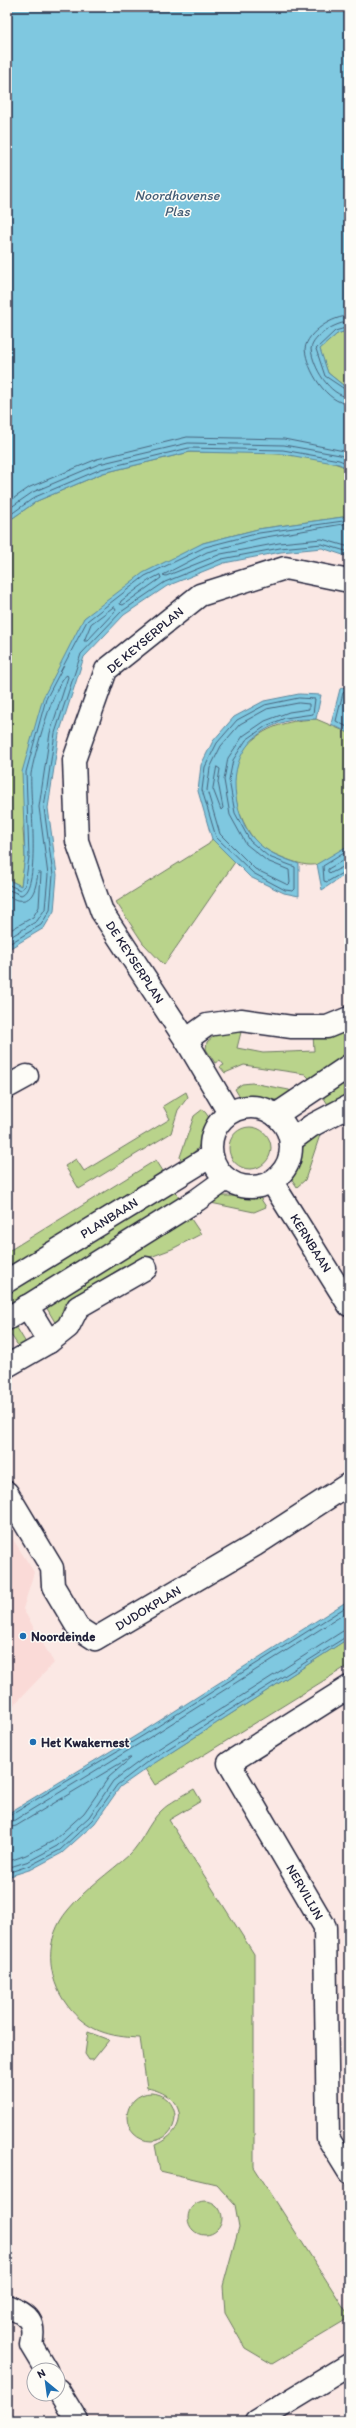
<svg xmlns="http://www.w3.org/2000/svg" width="356" height="2428" viewBox="0 0 356 2428" font-family="Itim,sans-serif">
	<style>
		.built { fill: #fadad7 }
		.green { fill: #b9d38b; stroke: #6e7a63 }
		.water { fill: #7fc8e0; stroke: #5a869e }
		.lines { fill: none; stroke-linecap: round; stroke-linejoin: round }
		.shore { stroke: #47647d; stroke-width: 1 }
		.minor-casing { stroke: #22223b; stroke-width: 25 }
		.minor { stroke: #fdfcf7; stroke-width: 22 }
		.poi-dot { fill: #1f6fb2; stroke: #fdfcf7; stroke-width: 1.5 }
		.labels { text-anchor: middle; dominant-baseline: central; stroke-width: 3; stroke-linejoin: round; paint-order: stroke }
		.street-label { font-size: 13px; fill: #22223b; stroke: #fdfcf7 }
		.poi-label { font-size: 13px; font-weight: bold; fill: #22223b; stroke: #fdfcf7; text-anchor: start }
		.water-label { font-size: 14px; font-style: italic; fill: #435c75; stroke: #fdfcf7 }
	</style>
	<rect width="100%" height="100%" fill="#fbe8e4"/>
	<filter id="ink" filterUnits="userSpaceOnUse"><feTurbulence type="fractalNoise" baseFrequency=".025" numOctaves="2"/><feDisplacementMap in="SourceGraphic" scale="8" xChannelSelector="R" yChannelSelector="G"/><feConvolveMatrix kernelMatrix="1 2 1 2 8 2 1 2 1" color-interpolation-filters="sRGB"/></filter>
	<g filter="url(#ink)">
		<polygon class="built" points="7,1530 34,1572 23,1609 54,1663 7,1712"/>
		<g class="green">
			<polygon points="349,330 349,390 328,373 319,349 337,334"/>
			<path d="M190,452C234,453 310,449 349,469V511L343,517L258,529L203,543L84,618L23,829L25,857L21,886L7,879V522L37,501L103,473Z"/>
			<path d="M316,719L349,733V845C340,852 329,860 318,864C309,867 297,863 289,860C276,855 261,849 253,838C234,812 224,768 249,743C268,725 292,720 316,719Z"/>
			<polygon points="212,839 235,862 164,965 143,943 116,902 209,844"/>
			<polygon points="349,1027 349,1051 311,1080 305,1074 244,1065 225,1073 220,1067 224,1065 220,1060 215,1063 206,1049 207,1042 214,1036 212,1032 227,1030 241,1032 237,1048 263,1053 314,1051 313,1035"/>
			<polygon points="349,1074 349,1097 329,1106 322,1095"/>
			<polygon points="252,1083 289,1090 295,1094 279,1100 241,1099 235,1089 242,1084"/>
			<polygon points="186,1092 188,1097 178,1110 171,1133 79,1189 65,1166 76,1159 84,1171 170,1119 163,1106"/>
			<polygon points="203,1109 210,1119 198,1148 182,1163 180,1157 194,1116"/>
			<circle cx="250" cy="1148" r="21"/>
			<polygon points="318,1130 320,1135 305,1180 297,1187 291,1178 303,1145"/>
			<polygon points="156,1160 163,1171 7,1268 7,1252"/>
			<polygon points="172,1187 181,1201 7,1309 7,1289"/>
			<polygon points="217,1196 259,1196 266,1207 254,1212 206,1202"/>
			<polygon points="189,1216 201,1234 172,1249 121,1268 64,1305 60,1320 56,1324 45,1305"/>
			<polygon points="14,1323 26,1343 19,1347 11,1335 7,1337 7,1328"/>
			<polygon points="349,1638 349,1665 155,1785 145,1769"/>
			<path d="M194,1789L201,1801L169,1820L254,1954V2167L346,2311L349,2310V2318L272,2364L245,2348L225,2313L223,2286L239,2227L235,2205L216,2184L160,2171L155,2145C192,2129 185,2095 147,2088L140,2038C110,2037 86,2031 67,2005C46,1977 44,1938 68,1910C85,1889 109,1873 129,1855C142,1843 148,1823 161,1811C170,1802 183,1796 194,1789Z"/>
			<polygon points="88,2032 109,2040 93,2060 89,2060 85,2054"/>
			<circle cx="151" cy="2117" r="24"/>
			<circle cx="205" cy="2218" r="17"/>
		</g>
		<g class="water">
			<polygon points="7,7 349,7 349,330 337,334 320,349 328,373 349,390 349,469 339,464 283,454 190,452 103,473 37,501 7,522"/>
			<polygon points="349,511 349,557 322,548 281,552 224,563 167,586 124,615 84,657 59,734 48,808 57,875 54,911 44,928 7,950 7,879 21,886 25,857 22,772 43,698 84,618 143,573 203,543 258,529 343,517"/>
			<polygon points="349,685 349,733 331,724 340,689"/>
			<path d="M299,694L321,695L316,719C308,719 299,719 292,720C251,728 230,758 236,797C238,811 244,829 254,839C266,853 283,858 299,864V896L284,893L250,877L212,839L198,791L201,765L213,741L234,717L264,701Z"/>
			<polygon points="349,845 349,872 322,890 317,864"/>
			<polygon points="349,1600 349,1638 150,1766 120,1787 95,1823 62,1853 32,1869 7,1877 7,1814 142,1732"/>
		</g>
		<g class="lines">
			<g class="shore">
				<path d="M349,316C333,316 307,332 305,349C307,370 326,403 349,404"/>
				<path d="M349,322C336,322 313,336 311,349C313,367 329,396 349,397"/>
				<polyline points="349,327 335,331 316,349 325,376 349,392"/>
				<polyline points="7,503 30,487 97,459 187,437 284,439 349,452"/>
				<polyline points="7,510 33,492 99,464 188,443 284,445 340,455 349,459"/>
				<polyline points="7,517 35,497 101,469 189,448 283,450 339,460 349,464"/>
				<polyline points="349,523 260,538 207,552 163,575 166,576 221,554 279,543 322,539 349,547"/>
				<polygon points="160,575 161,578 123,605 120,604 121,601 148,581"/>
				<polygon points="114,607 116,610 87,641 84,641 91,624"/>
				<polyline points="349,689 343,693 336,721 349,728"/>
				<polygon points="299,698 315,699 313,714 285,718 266,726 246,740 233,760 229,780 235,813 250,841 269,857 295,867 295,889 293,891 285,890 253,873 216,837 202,790 205,767 217,743 237,720 265,705"/>
				<polygon points="299,703 309,704 309,709 289,712 265,721 243,736 228,758 224,780 230,815 246,844 267,861 289,870 290,883 288,885 255,869 220,834 207,790 210,768 221,746 240,724 267,709"/>
				<polygon points="217,767 220,769 218,782 223,808 221,810 213,789"/>
				<polyline points="349,850 323,866 324,881 327,882 349,869"/>
				<polyline points="349,857 328,869 328,872 331,873 349,864"/>
				<polyline points="7,884 20,890 25,886 29,857 26,772 46,699 87,621 145,576 205,547 259,533 343,521 349,516"/>
				<path d="M7,889L21,895C42,889 29,794 31,774C33,759 55,680 67,675L68,677L50,733L39,807L48,875L45,909L37,921L7,939"/>
				<path d="M7,896C31,908 35,894 38,873H41L39,907L33,917L7,932"/>
				<polyline points="7,945 41,925 50,910 53,875 44,808 55,733 81,654 121,612 165,582 222,559 280,548 322,544 349,552"/>
				<polyline points="7,1817 144,1735 349,1605"/>
				<polyline points="7,1822 13,1821 147,1739 349,1611"/>
				<polyline points="7,1828 16,1826 129,1758 131,1758 109,1777 84,1813 53,1841 26,1855 7,1862"/>
				<polyline points="7,1868 29,1861 57,1846 89,1817 113,1781 144,1758 343,1631 349,1629"/>
				<polyline points="7,1873 31,1865 60,1850 92,1820 117,1785 147,1762 349,1635"/>
			</g>
			<g class="minor-casing">
				<g id="minor">
					<polyline points="186,1040 207,1025 241,1020 292,1027 327,1027 349,1018"/>
					<polyline points="7,1087 27,1076"/>
					<circle cx="251" cy="1147" r="40"/>
					<polyline points="229,1113 186,1040 102,912 77,841 74,760 106,670 200,595 285,568 349,581"/>
					<polyline points="276,1115 349,1066"/>
					<polyline points="292,1140 311,1126 349,1106"/>
					<polyline points="272,1182 349,1305"/>
					<polyline points="7,1281 211,1156"/>
					<polyline points="27,1306 49,1342"/>
					<polyline points="7,1319 197,1200 226,1179"/>
					<polyline points="7,1366 49,1342 68,1327 78,1307 146,1268"/>
					<polyline points="7,1493 52,1568 53,1586 78,1628 95,1639 255,1545 349,1484"/>
					<polyline points="349,1687 229,1763 325,1927 328,2138 349,2172"/>
					<path d="M7,2306C29,2315 36,2321 31,2345L46,2370"/>
					<polyline points="58,2390 77,2421"/>
					<polyline points="257,2421 349,2365"/>
				</g>
			</g>
			<use href="#minor" class="minor"/>
		</g>
	</g>
	<g class="poi-dot">
		<circle cx="23" cy="1636" r="4"/>
		<circle cx="33" cy="1742" r="4"/>
	</g>
	<g class="labels">
		<g class="street-label">
			<text transform="translate(145 640) rotate(-40)">DE KEYSERPLAN</text>
			<text transform="translate(135 962) rotate(57)">DE KEYSERPLAN</text>
			<text transform="translate(109 1218) rotate(-32)">PLANBAAN</text>
			<text transform="translate(311 1243) rotate(58)">KERNBAAN</text>
			<text transform="translate(148 1608) rotate(-31)">DUDOKPLAN</text>
			<text transform="translate(305 1892) rotate(60)">NERVILIJN</text>
		</g>
		<g class="poi-label">
			<text x="31" y="1636">Noordeinde</text>
			<text x="41" y="1742">Het Kwakernest</text>
		</g>
		<g class="water-label">
			<text x="177" y="195">Noordhovense<tspan x="177" dy="16">Plas</tspan></text>
		</g>
	</g>
	<rect width="356" height="2428" fill="none" stroke="#fdfcf7" stroke-width="24"/>
	<rect x="12" y="12" width="332" height="2404" fill="none" stroke="#22223b" stroke-width="1.5" filter="url(#ink)"/>
	<g transform="translate(46 2382) rotate(331)"><circle r="19" fill="#fdfcf7" stroke="#a5a5ac"/>
	<path d="M0-3L7 15L0 10L-7 15Z" fill="#1f6fb2"/>
	<text y="-6" font-size="11" font-weight="bold" text-anchor="middle" fill="#22223b">N</text>
	</g>
</svg>
